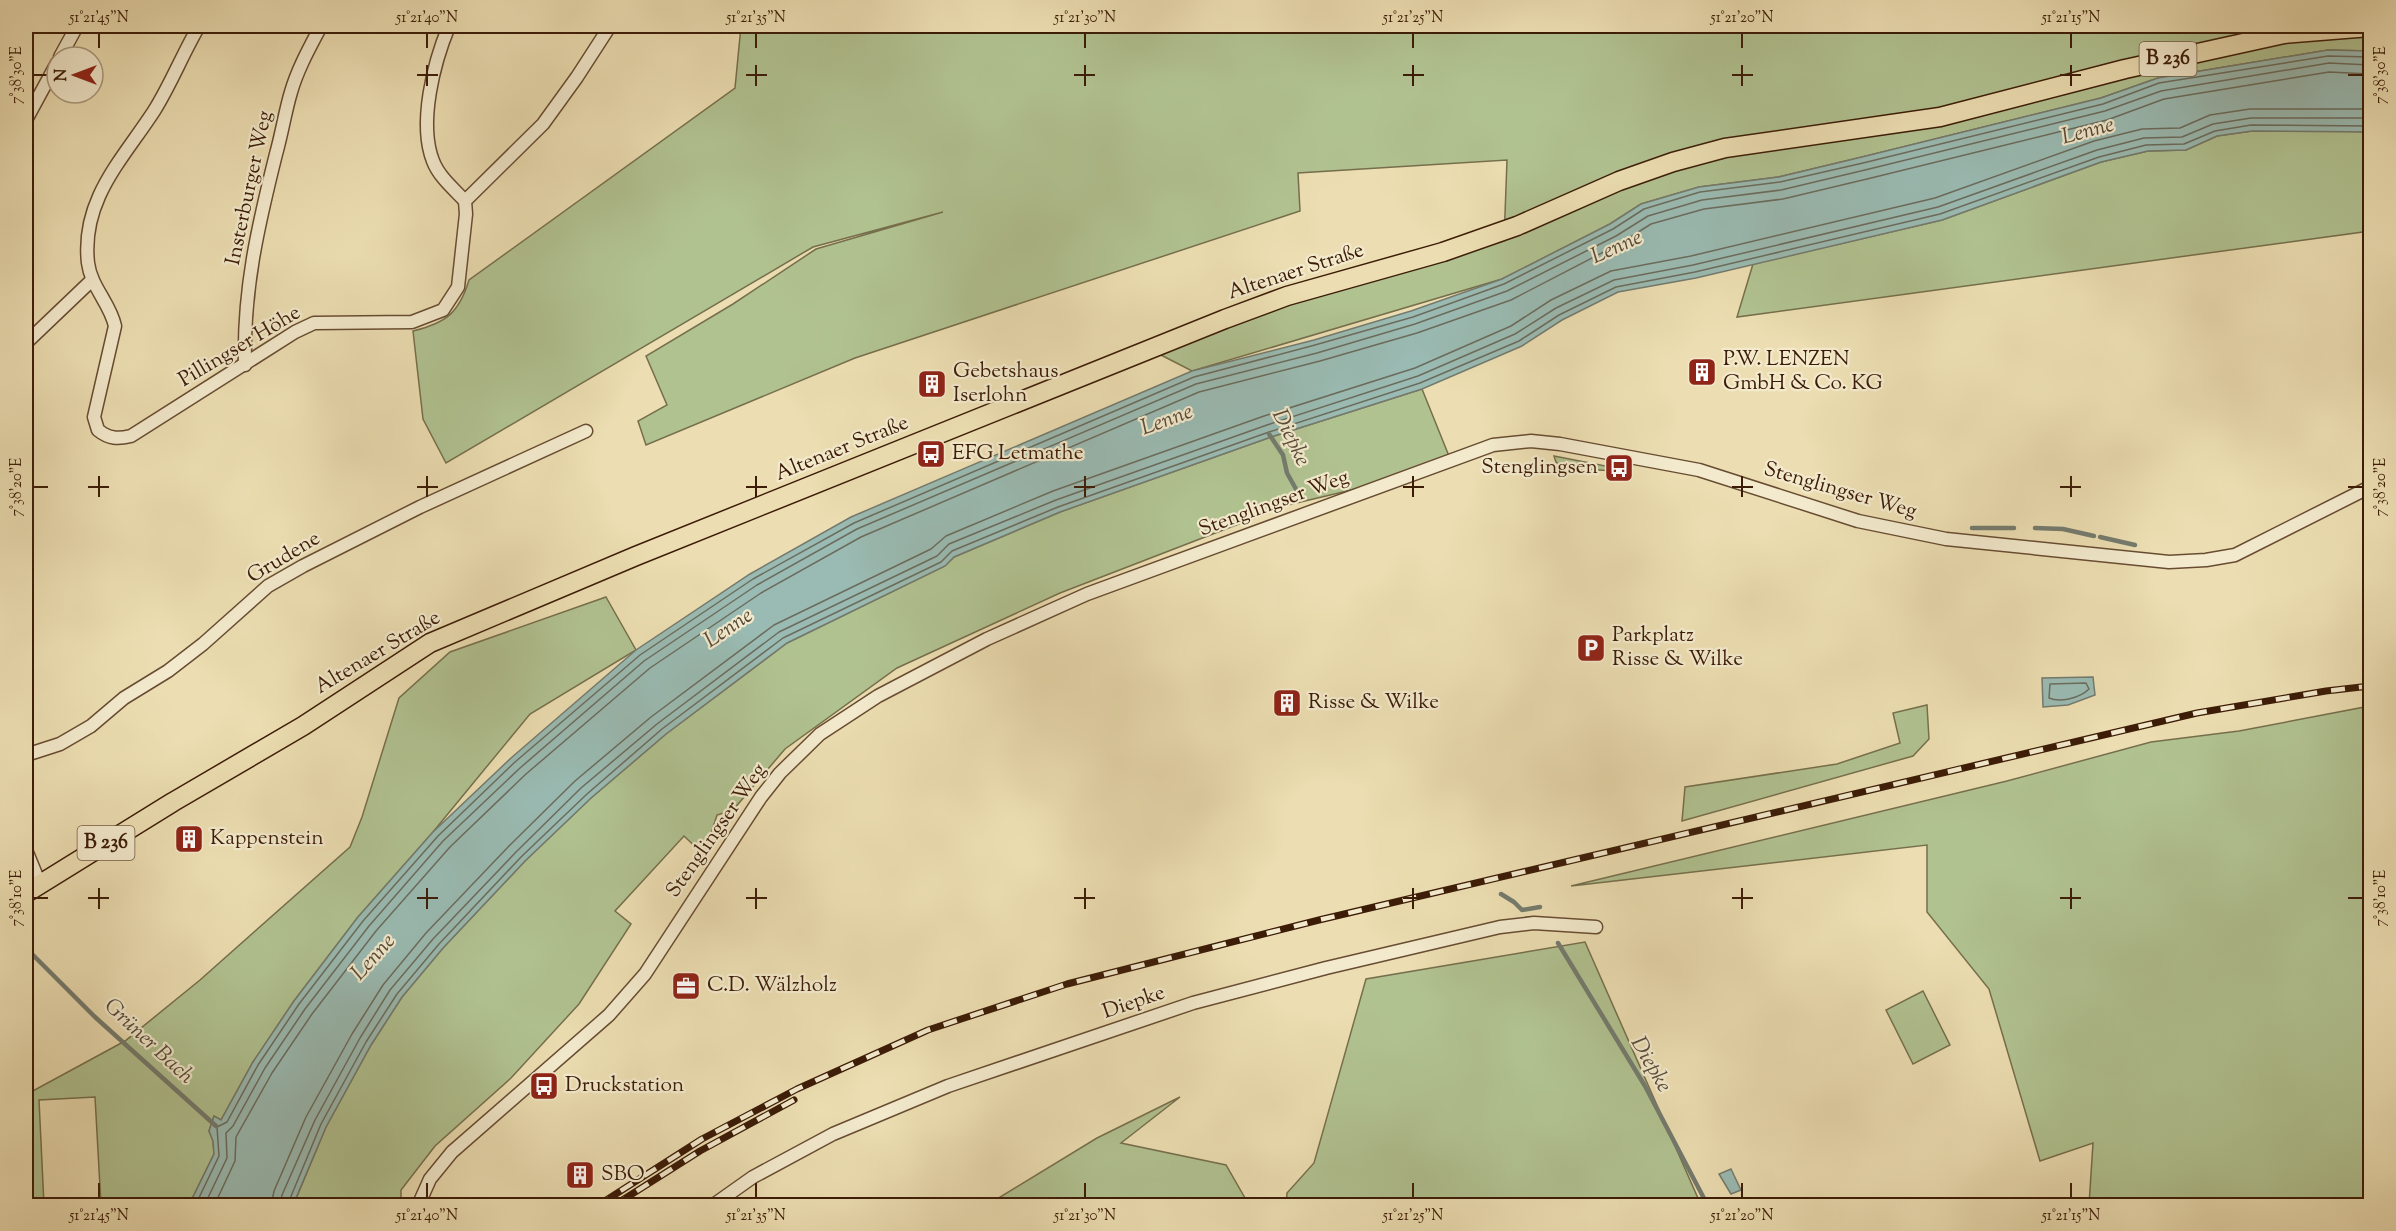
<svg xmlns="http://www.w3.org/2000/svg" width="2396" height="1231" viewBox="0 0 2396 1231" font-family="'Sorts Mill Goudy',serif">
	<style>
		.green { fill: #b1c291; stroke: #766f4c; stroke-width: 1.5 }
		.water { fill: #9abbb3; stroke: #747b6e; stroke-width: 1.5 }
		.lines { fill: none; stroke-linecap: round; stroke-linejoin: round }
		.shore { stroke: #6b6c5d; stroke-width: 1.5 }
		.stream { stroke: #747b6e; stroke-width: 4.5 }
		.street-casing { stroke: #684c32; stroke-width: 15 }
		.primary-casing { stroke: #3c1c07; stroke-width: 21 }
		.street { stroke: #f3eacd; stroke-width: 12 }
		.primary { stroke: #ecdeb2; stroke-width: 18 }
		.rail-casing { stroke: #3c1c07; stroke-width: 7 }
		.rail { stroke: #f3eacd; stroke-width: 4.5; stroke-dasharray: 14; stroke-linecap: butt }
		.ticks { fill: none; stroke: #3c1c07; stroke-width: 2 }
		.labels { text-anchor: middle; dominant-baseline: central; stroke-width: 4.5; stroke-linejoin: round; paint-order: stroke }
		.shield { fill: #f3eacd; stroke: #735a42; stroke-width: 1.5 }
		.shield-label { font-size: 20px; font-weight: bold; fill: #3c1c07 }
		.street-label { font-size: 21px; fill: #3c1c07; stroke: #f3eacd }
		.poi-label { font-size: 21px; fill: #3c1c07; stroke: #f3eacd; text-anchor: start }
		.water-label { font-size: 22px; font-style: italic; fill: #584c3b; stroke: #f3eacd }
		.neatline { fill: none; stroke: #3c1c07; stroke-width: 2 }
		.ticks-label { font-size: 15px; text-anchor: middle; fill: #3c1c07 }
	</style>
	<rect width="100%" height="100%" fill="#ecdeb2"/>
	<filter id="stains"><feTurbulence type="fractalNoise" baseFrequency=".00333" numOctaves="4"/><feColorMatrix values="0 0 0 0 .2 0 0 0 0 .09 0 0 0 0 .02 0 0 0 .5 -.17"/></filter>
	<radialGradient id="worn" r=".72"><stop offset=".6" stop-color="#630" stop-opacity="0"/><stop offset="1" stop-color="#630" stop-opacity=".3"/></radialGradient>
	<g class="green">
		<path d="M741,26H2370V51L2328,50L2158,78L2101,98L1862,157L1778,177L1699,187L1641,204L1610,224L1502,279L1192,371L1159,354L1302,300L1504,241L1507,160L1298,173L1300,211L855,358L646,445L638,421L667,405L646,356L733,304L816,249L943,212L813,247L446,463L423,419L413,331C446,323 459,313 469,280L735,88Z"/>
		<polygon points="2307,130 2370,132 2370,231 1737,317 1753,264 1942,220 2101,162 2148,151 2186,150 2217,136 2252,131"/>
		<polygon points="1422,389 1453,466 1288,505 1060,593 897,668 785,749 733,810 717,815 704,855 684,836 615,911 631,924 579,1004 511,1078 435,1146 401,1190 401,1205 293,1206 326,1127 371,1045 402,997 443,948 525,861 591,798 666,734 787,643 945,566 954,557 1060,512 1271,437"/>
		<polygon points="1554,456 1616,468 1615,471 1563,468 1556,462"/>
		<polygon points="606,597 636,650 530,714 433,832 358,917 294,1001 253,1062 221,1120 214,1116 209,1131 213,1141 214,1154 189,1205 101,1205 95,1097 39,1100 44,1205 26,1206 26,1109 29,1093 125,1041 200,980 350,847 362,817 399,698 450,652"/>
		<polygon points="1927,705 1929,739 1913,756 1682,821 1685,787 1837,764 1900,743 1893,713"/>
		<polygon points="2370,706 2370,1205 2089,1205 2093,1143 2040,1161 1989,989 1927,912 1927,845 1571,886 2007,781 2151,742 2239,731"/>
		<polygon points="1585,942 1701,1205 1286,1205 1287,1193 1314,1163 1366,979"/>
		<polygon points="1923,991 1950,1045 1913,1064 1886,1010"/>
		<polygon points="1180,1097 1121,1143 1226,1165 1249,1205 987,1205 1097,1138"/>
	</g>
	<g class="water">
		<polygon points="2328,50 2370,51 2370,132 2252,131 2217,136 2186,150 2148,151 2101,162 1942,220 1696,278 1618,292 1562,320 1522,346 1422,389 1271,437 1060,512 954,557 945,566 787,643 666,734 591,798 525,861 443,948 402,997 371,1045 326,1127 293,1205 189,1205 214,1154 213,1141 209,1131 214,1116 221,1120 253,1062 294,1001 358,917 433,832 511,758 636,650 750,574 851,517 1192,371 1314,340 1411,311 1502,279 1610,224 1641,204 1699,187 1779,177 1862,157 2101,98 2158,78"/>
		<polygon points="2093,677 2095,695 2068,705 2043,707 2042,678"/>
		<polygon points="1731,1169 1741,1190 1731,1194 1719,1174"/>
	</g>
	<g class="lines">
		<g class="shore">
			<path d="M2086,683L2089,689C2080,698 2060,703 2049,698L2050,684Z"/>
			<polyline points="195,1206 219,1156 217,1127 227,1122 258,1065 299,1004 363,921 438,836 515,762 640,655 753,579 854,523 1194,377 1315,345 1413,317 1504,284 1613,229 1644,209 1700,192 1780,182 1863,163 2103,104 2159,83 2328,56 2370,57"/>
			<polyline points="204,1206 227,1158 226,1133 233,1126 265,1068 305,1009 369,926 443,841 520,768 644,661 757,585 857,529 1196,384 1317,353 1415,324 1507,291 1616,236 1648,216 1702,200 1781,190 1865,170 2105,111 2161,91 2329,63 2370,65"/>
			<polyline points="214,1206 235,1161 236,1137 272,1073 312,1014 376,931 450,847 526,774 650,668 761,593 861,537 1199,392 1320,361 1417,333 1511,300 1621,243 1651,224 1704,209 1783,199 1867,179 2107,120 2164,99 2329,72 2370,74"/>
			<polyline points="271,1206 274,1191 306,1117 352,1034 383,985 426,933 509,846 575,781 651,717 774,625 931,549 946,536 1053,491 1264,416 1415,368 1511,326 1551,300 1611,271 1691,256 1935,198 2094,141 2142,129 2180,128 2210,115 2250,109 2370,109"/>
			<polyline points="280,1206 282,1195 315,1120 360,1038 390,990 433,939 516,852 581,788 657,724 779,632 937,556 949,544 1056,500 1267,425 1418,376 1515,334 1556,308 1614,280 1693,265 1938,207 2097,150 2144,138 2182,137 2213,124 2251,118 2370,118"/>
			<polyline points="287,1206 321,1124 366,1042 397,994 439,944 521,857 587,794 662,729 783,638 941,562 952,551 1058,507 1269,432 1420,383 1519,341 1559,315 1616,287 1695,272 1940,214 2099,157 2146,145 2184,144 2215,131 2251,125 2370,126"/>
		</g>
		<g class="stream">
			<polyline points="1269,434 1283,455 1287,473 1301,498"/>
			<polyline points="1972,528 2014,528"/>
			<polyline points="2035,528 2063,529 2094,536"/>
			<polyline points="2100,537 2135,545"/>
			<polyline points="1501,894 1514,902 1522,910 1540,907"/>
			<polyline points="1558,943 1645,1086 1708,1206"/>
			<polyline points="26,948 95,1017 216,1126"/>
		</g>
		<g class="street-casing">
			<g id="street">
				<path d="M199,26C183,53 171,84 154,111C122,160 81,200 88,263C91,287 110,303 115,326L94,417L98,430C109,439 118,439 131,436L295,332L314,323L412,322L443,310L458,287L466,214L465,201L543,124L577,77L610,26"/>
				<path d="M449,26C434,62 418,123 433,161C439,177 454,189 465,201"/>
				<polyline points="60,57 77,26"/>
				<polyline points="26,120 57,63"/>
				<polyline points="26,343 92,280"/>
				<path d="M245,365C243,290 258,226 276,154C282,133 285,112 291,92C298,68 310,47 321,26"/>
				<polyline points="26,755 60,744 91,726 124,698 168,671 203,644 268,586 303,566 420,507 586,431"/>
				<polyline points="26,850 40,884"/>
				<polyline points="418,1206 430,1179 452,1152 609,1015 645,974 761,797 780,773 820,734 878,696 987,639 1087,594 1493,445 1531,441 1560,444 1699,470 1858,521 1946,539 2169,562 2206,560 2235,555 2370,487"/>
				<polyline points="712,1206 753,1177 833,1134 948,1086 1193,1003 1326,968 1500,927 1534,923 1596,927"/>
			</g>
		</g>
		<g class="primary-casing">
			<polyline id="primary" points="26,893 173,802 303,726 430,643 636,556 1225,319 1287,296 1443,252 1517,226 1619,181 1673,162 1725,148 1940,117 2125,69 2284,34 2370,27"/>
		</g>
		<use href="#street" class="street"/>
		<use href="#primary" class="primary"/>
		<g class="rail-casing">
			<g id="rail">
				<polyline points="597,1206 702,1139 797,1089 928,1030 1067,984 1319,920 2197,713 2326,691 2370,686"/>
				<polyline points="613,1206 700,1151 794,1100"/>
			</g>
		</g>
		<use href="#rail" class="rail"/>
	</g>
	<path class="ticks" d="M99,33V48M427,33V48M756,33V48M1085,33V48M1413,33V48M1742,33V48M2071,33V48M427,65V86M756,65V86M1085,65V86M1413,65V86M1742,65V86M2071,65V86M33,75H48M417,75H438M746,75H767M1074,75H1095M1403,75H1424M1732,75H1753M2060,75H2081M2348,75H2363M99,476V497M427,476V497M756,476V497M1085,476V497M1413,476V497M1742,476V497M2071,476V497M33,487H48M88,487H109M417,487H438M746,487H767M1074,487H1095M1403,487H1424M1732,487H1753M2060,487H2081M2348,487H2363M99,888V909M427,888V909M756,888V909M1085,888V909M1413,888V909M1742,888V909M2071,888V909M33,898H48M88,898H109M417,898H438M746,898H767M1074,898H1095M1403,898H1424M1732,898H1753M2060,898H2081M2348,898H2363M99,1183V1198M427,1183V1198M756,1183V1198M1085,1183V1198M1413,1183V1198M1742,1183V1198M2071,1183V1198"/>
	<defs>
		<g id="building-square" transform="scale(1.5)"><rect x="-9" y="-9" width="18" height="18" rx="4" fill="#8f2418" stroke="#f3eacd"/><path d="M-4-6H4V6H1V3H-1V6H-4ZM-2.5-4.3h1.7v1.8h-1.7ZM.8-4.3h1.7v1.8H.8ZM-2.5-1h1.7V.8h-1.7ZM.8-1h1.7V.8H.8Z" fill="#fff"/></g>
		<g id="bus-square" transform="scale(1.5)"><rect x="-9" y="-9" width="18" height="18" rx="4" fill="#8f2418" stroke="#f3eacd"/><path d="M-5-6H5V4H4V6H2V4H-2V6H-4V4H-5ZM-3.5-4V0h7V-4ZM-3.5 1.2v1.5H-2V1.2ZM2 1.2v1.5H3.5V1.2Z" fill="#fff"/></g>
		<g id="parking-square" transform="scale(1.5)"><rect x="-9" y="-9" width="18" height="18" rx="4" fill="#8f2418" stroke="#f3eacd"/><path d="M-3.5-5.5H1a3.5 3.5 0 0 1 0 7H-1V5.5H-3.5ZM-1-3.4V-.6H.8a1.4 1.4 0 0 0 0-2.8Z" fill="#fff"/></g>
		<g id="office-square" transform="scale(1.5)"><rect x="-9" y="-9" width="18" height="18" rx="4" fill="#8f2418" stroke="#f3eacd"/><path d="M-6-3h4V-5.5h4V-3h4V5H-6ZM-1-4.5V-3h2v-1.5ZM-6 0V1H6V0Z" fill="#fff"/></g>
	</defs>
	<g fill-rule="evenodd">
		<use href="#building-square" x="1702" y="372"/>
		<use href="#building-square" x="932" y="384"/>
		<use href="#bus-square" x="931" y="454"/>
		<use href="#bus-square" x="1619" y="468"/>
		<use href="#parking-square" x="1591" y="648"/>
		<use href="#building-square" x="1287" y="703"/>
		<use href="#building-square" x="189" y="839"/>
		<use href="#office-square" x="686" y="986"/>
		<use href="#bus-square" x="544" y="1086"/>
		<use href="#building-square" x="580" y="1175"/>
	</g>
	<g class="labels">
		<g class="shield">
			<rect x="2139.5" y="42" width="57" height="34" rx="4.5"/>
			<rect x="77.5" y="826" width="57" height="34" rx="4.5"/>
		</g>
		<g class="shield-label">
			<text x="2168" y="59">B 236</text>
			<text x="106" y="843">B 236</text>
		</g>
		<g class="street-label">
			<text transform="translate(250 188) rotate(-78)">Insterburger Weg</text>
			<text transform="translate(1296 272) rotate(-18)">Altenaer Straße</text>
			<text transform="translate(240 347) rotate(-31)">Pillingser Höhe</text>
			<text transform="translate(842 449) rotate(-22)">Altenaer Straße</text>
			<text transform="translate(1840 491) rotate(16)">Stenglingser Weg</text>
			<text transform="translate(1274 504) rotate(-20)">Stenglingser Weg</text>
			<text transform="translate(284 558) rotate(-31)">Grudene</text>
			<text transform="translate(378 653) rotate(-31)">Altenaer Straße</text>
			<text transform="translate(717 831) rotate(-55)">Stenglingser Weg</text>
			<text transform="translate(1134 1003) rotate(-19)">Diepke</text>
		</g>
		<g class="poi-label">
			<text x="1723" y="360">P.W. LENZEN<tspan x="1723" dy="24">GmbH &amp; Co. KG</tspan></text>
			<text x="953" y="372">Gebetshaus<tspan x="953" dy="24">Iserlohn</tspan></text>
			<text x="952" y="454">EFG Letmathe</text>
			<text x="1598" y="468" text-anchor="end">Stenglingsen</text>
			<text x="1612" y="636">Parkplatz<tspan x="1612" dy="24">Risse &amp; Wilke</tspan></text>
			<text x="1308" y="703">Risse &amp; Wilke</text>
			<text x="210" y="839">Kappenstein</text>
			<text x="707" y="986">C.D. Wälzholz</text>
			<text x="565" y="1086">Druckstation</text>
			<text x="601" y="1175">SBO</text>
		</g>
		<g class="water-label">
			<text transform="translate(2088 132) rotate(-15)">Lenne</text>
			<text transform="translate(1617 248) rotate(-24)">Lenne</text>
			<text transform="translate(1167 421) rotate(-20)">Lenne</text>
			<text transform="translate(1290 438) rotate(64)">Diepke</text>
			<text transform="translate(729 629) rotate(-34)">Lenne</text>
			<text transform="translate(374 958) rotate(-48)">Lenne</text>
			<text transform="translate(148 1042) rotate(43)">Grüner Bach</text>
			<text transform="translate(1650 1065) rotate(60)">Diepke</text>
		</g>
	</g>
	<rect width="2396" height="1231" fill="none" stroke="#ecdeb2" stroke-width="66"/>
	<g transform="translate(75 75) rotate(270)"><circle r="28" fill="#f3eacd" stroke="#aa987e" stroke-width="1.5"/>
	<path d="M0-4.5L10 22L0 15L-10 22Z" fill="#8f2418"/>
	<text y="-9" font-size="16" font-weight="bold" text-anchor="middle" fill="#3c1c07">N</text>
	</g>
	<rect x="33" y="33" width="2330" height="1165" class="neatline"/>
	<g class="ticks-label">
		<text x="99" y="22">51°21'45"N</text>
		<text x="427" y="22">51°21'40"N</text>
		<text x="756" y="22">51°21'35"N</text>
		<text x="1085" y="22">51°21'30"N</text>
		<text x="1413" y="22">51°21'25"N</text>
		<text x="1742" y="22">51°21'20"N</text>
		<text x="2071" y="22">51°21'15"N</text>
		<text transform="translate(2380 75) rotate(-90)" y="5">7°38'30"E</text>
		<text transform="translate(16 75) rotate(-90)" y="5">7°38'30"E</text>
		<text transform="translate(2380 487) rotate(-90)" y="5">7°38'20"E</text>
		<text transform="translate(16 487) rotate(-90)" y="5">7°38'20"E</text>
		<text transform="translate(2380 898) rotate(-90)" y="5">7°38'10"E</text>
		<text transform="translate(16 898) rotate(-90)" y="5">7°38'10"E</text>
		<text x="99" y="1220">51°21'45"N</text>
		<text x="427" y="1220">51°21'40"N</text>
		<text x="756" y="1220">51°21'35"N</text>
		<text x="1085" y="1220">51°21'30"N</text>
		<text x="1413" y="1220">51°21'25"N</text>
		<text x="1742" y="1220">51°21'20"N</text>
		<text x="2071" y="1220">51°21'15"N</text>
	</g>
	<rect width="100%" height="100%" filter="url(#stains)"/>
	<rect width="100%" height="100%" fill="url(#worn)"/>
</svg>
